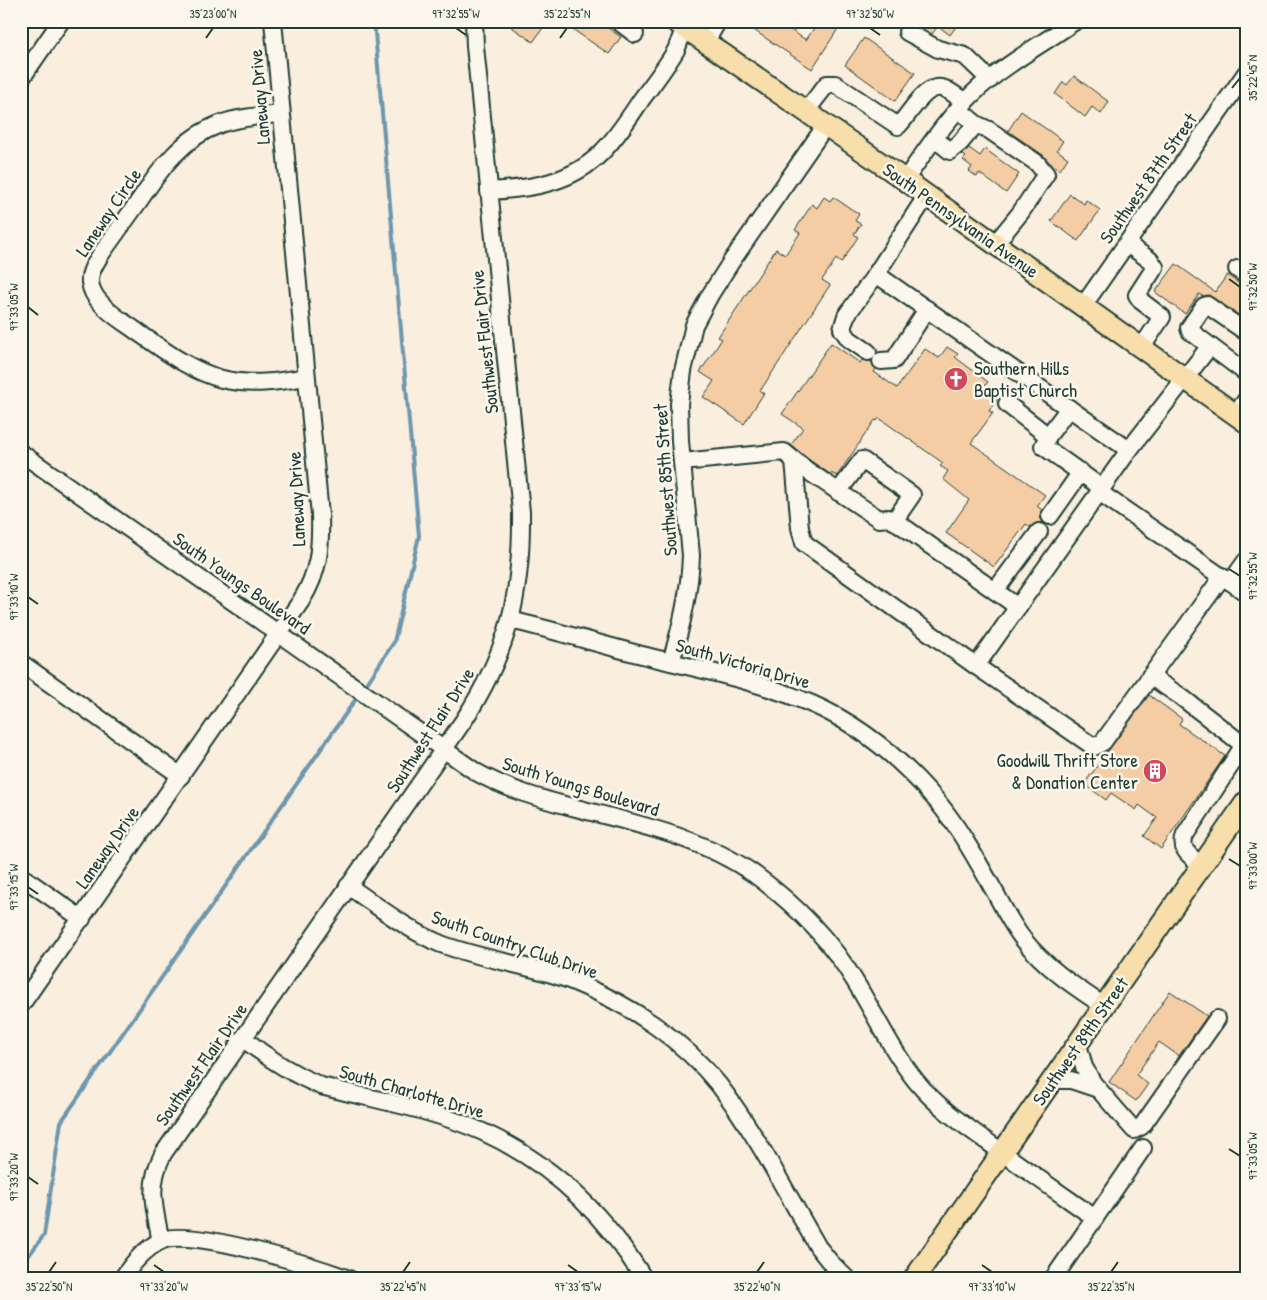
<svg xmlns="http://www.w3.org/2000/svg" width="1267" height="1300" viewBox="0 0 1267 1300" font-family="'Patrick Hand',sans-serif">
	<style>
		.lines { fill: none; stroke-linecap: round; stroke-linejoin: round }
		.stream { stroke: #6d97ae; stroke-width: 4 }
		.building { fill: #f4cda4; stroke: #1f3d34 }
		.minor-casing { stroke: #1f3d34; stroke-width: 20 }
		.major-casing { stroke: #1f3d34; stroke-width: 24 }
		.minor { stroke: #fbf7ec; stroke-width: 16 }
		.major { stroke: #f8deab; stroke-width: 20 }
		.ticks { fill: none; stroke: #1f3d34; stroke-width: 2 }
		.labels { text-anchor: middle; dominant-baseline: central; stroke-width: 5; stroke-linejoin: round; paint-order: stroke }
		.street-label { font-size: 19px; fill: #1f3d34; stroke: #fbf7ec }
		.poi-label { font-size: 19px; fill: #1f3d34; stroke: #fbf7ec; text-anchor: start }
		.neatline { fill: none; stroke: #1f3d34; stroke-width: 2 }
		.ticks-label { font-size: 12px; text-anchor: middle; fill: #1f3d34 }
	</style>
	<rect width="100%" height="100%" fill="#faefde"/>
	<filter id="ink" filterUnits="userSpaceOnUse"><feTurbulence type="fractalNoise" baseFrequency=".02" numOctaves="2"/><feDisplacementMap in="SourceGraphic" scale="10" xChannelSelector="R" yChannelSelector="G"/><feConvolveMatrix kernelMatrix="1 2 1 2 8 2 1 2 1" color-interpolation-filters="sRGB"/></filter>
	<g filter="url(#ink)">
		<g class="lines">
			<g class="stream">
				<polyline points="364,688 394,642 419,536 374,21"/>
				<polyline points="21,1266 44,1235 61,1122 358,696"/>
			</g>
		</g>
		<g class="building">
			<polygon points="503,21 548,21 533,42"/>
			<polygon points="578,21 598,21 621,37 609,54 572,29"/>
			<polygon points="743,21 777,21 806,40 819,21 843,21 812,69 758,33"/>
			<polygon points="921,21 960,21 950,35 938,26 932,34 918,26"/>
			<polygon points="864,38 915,73 895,101 845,65"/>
			<polygon points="1074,76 1109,102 1101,114 1092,107 1085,117 1055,94 1063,82 1067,85"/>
			<polygon points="1021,111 1063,141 1057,150 1068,158 1060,170 1050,163 1043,155 1008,131"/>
			<polygon points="969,148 980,156 985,149 1019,174 1006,193 979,173 977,177 969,171 972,167 963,160 966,157 962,154"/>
			<polygon points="1070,194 1084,204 1086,200 1100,210 1078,241 1051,221"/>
			<polygon points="824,197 830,201 833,197 859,214 855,221 861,224 854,234 858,237 841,263 836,259 822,280 830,285 760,391 764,393 744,424 703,397 714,381 700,372 722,339 718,337 776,249 785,255 800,233 795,230 812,204 817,208"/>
			<polygon points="1176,264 1215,292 1227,275 1246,288 1246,320 1209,295 1202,296 1199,294 1185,314 1155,292"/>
			<polygon points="831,343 860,363 862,360 871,361 876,369 874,372 897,388 925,349 939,358 947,347 958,354 955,357 988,382 982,389 997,399 989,411 993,413 971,443 1045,495 1037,506 1042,510 1040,516 1043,523 1036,523 1030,527 1026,524 994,567 946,533 969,500 943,479 948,471 940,466 943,463 879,418 877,421 875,420 837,476 831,473 830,474 811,461 791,445 803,428 782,414"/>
			<polygon points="1149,695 1182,719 1179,724 1225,756 1161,849 1144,836 1157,818 1139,805 1136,810 1111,793 1106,800 1084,784"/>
			<polygon points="1170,991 1207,1016 1179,1056 1159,1042 1136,1075 1148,1084 1136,1101 1109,1082"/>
		</g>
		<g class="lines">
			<g class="minor-casing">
				<g id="minor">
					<polyline points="618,21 635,34"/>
					<polyline points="907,32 938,49 965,56 990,80"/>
					<polyline points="705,43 718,21"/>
					<polyline points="21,79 61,21"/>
					<polyline points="958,109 976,124 989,130 1037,163 1046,174 1021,212 995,244"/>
					<path d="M806,111L827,84H835L898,126C910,115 925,81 945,89C952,92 959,98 965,102"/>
					<path d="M281,114C261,116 239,117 220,124C182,138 161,168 139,201C126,219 114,236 101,254C96,262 89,272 90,282C91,289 95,297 100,302C110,315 126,323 139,333C165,351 191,371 222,379C250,386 279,382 306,377"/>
					<polyline points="935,139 950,151 960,143 976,124"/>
					<path d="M905,180C928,147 950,114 980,87C1009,62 1044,43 1075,21"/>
					<path d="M489,191C530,189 572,183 602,152C617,137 629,118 641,100C653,84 666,67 676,50C680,41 683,31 687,21"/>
					<polyline points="927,195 876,274 1129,450 1210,346"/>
					<polyline points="1127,244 1150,260 1155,267 1137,295 1141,301 1162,317 1142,347"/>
					<polyline points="1237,269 1246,275"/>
					<polyline points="1083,306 1246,73"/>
					<polyline points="1246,332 1207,305 1204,306 1189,328 1190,331 1246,373"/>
					<polyline points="868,352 849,339 842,329 846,316 876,274"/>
					<polyline points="881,361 894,360 927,309"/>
					<polyline points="1007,404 1048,436 1069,408"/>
					<polyline points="1236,414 1246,400"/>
					<polyline points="1048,436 1043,446 1102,488"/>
					<polyline points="1129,450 976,666 1094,747 1103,742 1222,577 1231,582"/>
					<path d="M21,453L476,772C508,790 541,799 576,808C637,824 701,837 754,874C795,904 830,939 856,983C876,1016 892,1051 916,1081C937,1107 964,1125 992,1145C1026,1170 1061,1194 1095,1218"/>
					<polyline points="794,460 800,528 804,543 976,666"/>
					<polyline points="682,462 784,452 805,469 879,519 888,518 898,523 1018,607"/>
					<polyline points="838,492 862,460 912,495 894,521"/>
					<polyline points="1099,492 1222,577"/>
					<polyline points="1050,516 1081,472"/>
					<polyline points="1246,561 1231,582 1246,593"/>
					<polyline points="995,591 1039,532"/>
					<path d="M510,620C554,630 598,644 642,655C698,669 759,681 812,704C860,725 903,761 937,801C960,829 978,862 996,894C1004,909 1012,925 1023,939C1045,967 1075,987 1104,1006"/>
					<path d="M671,662C681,627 690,592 691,555L680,441L679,404L683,371L694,325L710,295L731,262L826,125"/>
					<polyline points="21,663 181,776"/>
					<polyline points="1150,676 1180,696 1246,747"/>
					<path d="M1202,866C1191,856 1179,851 1185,835L1244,745"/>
					<polyline points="21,876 82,919"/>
					<path d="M348,886C378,906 407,930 441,944C486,961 535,965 579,984C632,1006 683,1040 719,1085C756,1133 787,1194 818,1247L830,1262L847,1279"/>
					<path d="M21,1005L301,601C319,572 321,548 320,515L273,21"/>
					<path d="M243,1038C267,1058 292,1074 321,1086C375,1100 432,1109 483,1132C551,1163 605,1215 644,1279"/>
					<polyline points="1078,1044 1084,1067 1093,1083 1134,1130 1142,1126 1217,1019"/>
					<polyline points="1053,1080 1071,1080 1098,1089"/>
					<path d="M161,1241C154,1208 147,1185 163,1154L464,720C509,650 522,594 521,512L475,46L474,21"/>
					<path d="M122,1279C131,1265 145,1249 160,1241C188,1226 316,1267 349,1279"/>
					<polyline points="1053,1279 1143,1148"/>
				</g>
			</g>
			<g class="major-casing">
				<g id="major">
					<polyline points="675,21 905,180 1246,422"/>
					<polyline points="914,1279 1246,802"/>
				</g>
			</g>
			<use href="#minor" class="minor"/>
			<use href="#major" class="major"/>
		</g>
	</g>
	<path class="ticks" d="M456,28L466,35M870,28L880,35M206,38L213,28M560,38L567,28M1232,88L1240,78M1229,279L1240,287M28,307L38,315M1229,569L1240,576M28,597L38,604M1229,859L1240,866M28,887L38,894M1229,1149L1240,1156M28,1177L38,1184M154,1265L164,1272M568,1265L578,1272M982,1265L992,1272M49,1272L56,1262M403,1272L410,1262M757,1272L764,1262M1111,1272L1118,1262"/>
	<defs>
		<g id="church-disc" transform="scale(1.25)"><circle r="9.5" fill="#d1495b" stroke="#fbf7ec"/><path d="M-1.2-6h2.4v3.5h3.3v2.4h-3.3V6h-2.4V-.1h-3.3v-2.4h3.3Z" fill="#fff"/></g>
		<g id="building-disc" transform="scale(1.25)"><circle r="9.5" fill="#d1495b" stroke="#fbf7ec"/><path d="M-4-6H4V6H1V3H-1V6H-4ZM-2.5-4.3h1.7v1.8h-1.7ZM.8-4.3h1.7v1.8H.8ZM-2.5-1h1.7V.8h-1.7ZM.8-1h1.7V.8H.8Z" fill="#fff"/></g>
	</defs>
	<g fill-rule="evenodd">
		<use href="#church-disc" x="956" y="379"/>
		<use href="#building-disc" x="1155" y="771"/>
	</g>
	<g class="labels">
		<g class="street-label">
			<text transform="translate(259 97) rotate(-95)">Laneway Drive</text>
			<text transform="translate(1148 178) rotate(-55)">Southwest 87th Street</text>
			<text transform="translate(108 212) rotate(-56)">Laneway Circle</text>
			<text transform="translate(961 220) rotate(35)">South Pennsylvania Avenue</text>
			<text transform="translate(484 342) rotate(-96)">Southwest Flair Drive</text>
			<text transform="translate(665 480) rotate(-94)">Southwest 85th Street</text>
			<text transform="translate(296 499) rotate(-93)">Laneway Drive</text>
			<text transform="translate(242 583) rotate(35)">South Youngs Boulevard</text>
			<text transform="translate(743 663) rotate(16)">South Victoria Drive</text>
			<text transform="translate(430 730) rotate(-57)">Southwest Flair Drive</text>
			<text transform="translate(581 786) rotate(17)">South Youngs Boulevard</text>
			<text transform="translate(107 847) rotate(-55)">Laneway Drive</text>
			<text transform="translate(515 944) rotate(19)">South Country Club Drive</text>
			<text transform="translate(1080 1041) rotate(-55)">Southwest 89th Street</text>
			<text transform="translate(201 1064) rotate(-55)">Southwest Flair Drive</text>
			<text transform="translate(412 1091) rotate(16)">South Charlotte Drive</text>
		</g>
		<g class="poi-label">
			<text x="974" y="368">Southern Hills<tspan x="974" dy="22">Baptist Church</tspan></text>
			<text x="1138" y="760" text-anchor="end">Goodwill Thrift Store<tspan x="1138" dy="22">&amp; Donation Center</tspan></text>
		</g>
	</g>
	<rect width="1267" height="1300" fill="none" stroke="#fbf7ec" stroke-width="55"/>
	<rect x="28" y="28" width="1212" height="1244" class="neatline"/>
	<g class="ticks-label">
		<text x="213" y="18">35°23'00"N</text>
		<text x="456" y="18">97°32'55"W</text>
		<text x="567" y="18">35°22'55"N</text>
		<text x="870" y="18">97°32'50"W</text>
		<text transform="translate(1253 78) rotate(-90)" y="4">35°22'45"N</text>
		<text transform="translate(1253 287) rotate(-90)" y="4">97°32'50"W</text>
		<text transform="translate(14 307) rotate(-90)" y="4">97°33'05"W</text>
		<text transform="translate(1253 576) rotate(-90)" y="4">97°32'55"W</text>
		<text transform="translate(14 597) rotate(-90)" y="4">97°33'10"W</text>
		<text transform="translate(1253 866) rotate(-90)" y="4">97°33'00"W</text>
		<text transform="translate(14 887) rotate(-90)" y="4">97°33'15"W</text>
		<text transform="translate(1253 1156) rotate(-90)" y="4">97°33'05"W</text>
		<text transform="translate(14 1177) rotate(-90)" y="4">97°33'20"W</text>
		<text x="49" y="1291">35°22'50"N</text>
		<text x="164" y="1291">97°33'20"W</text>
		<text x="403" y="1291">35°22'45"N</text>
		<text x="578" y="1291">97°33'15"W</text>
		<text x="757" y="1291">35°22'40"N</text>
		<text x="992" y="1291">97°33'10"W</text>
		<text x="1111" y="1291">35°22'35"N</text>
	</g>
</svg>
